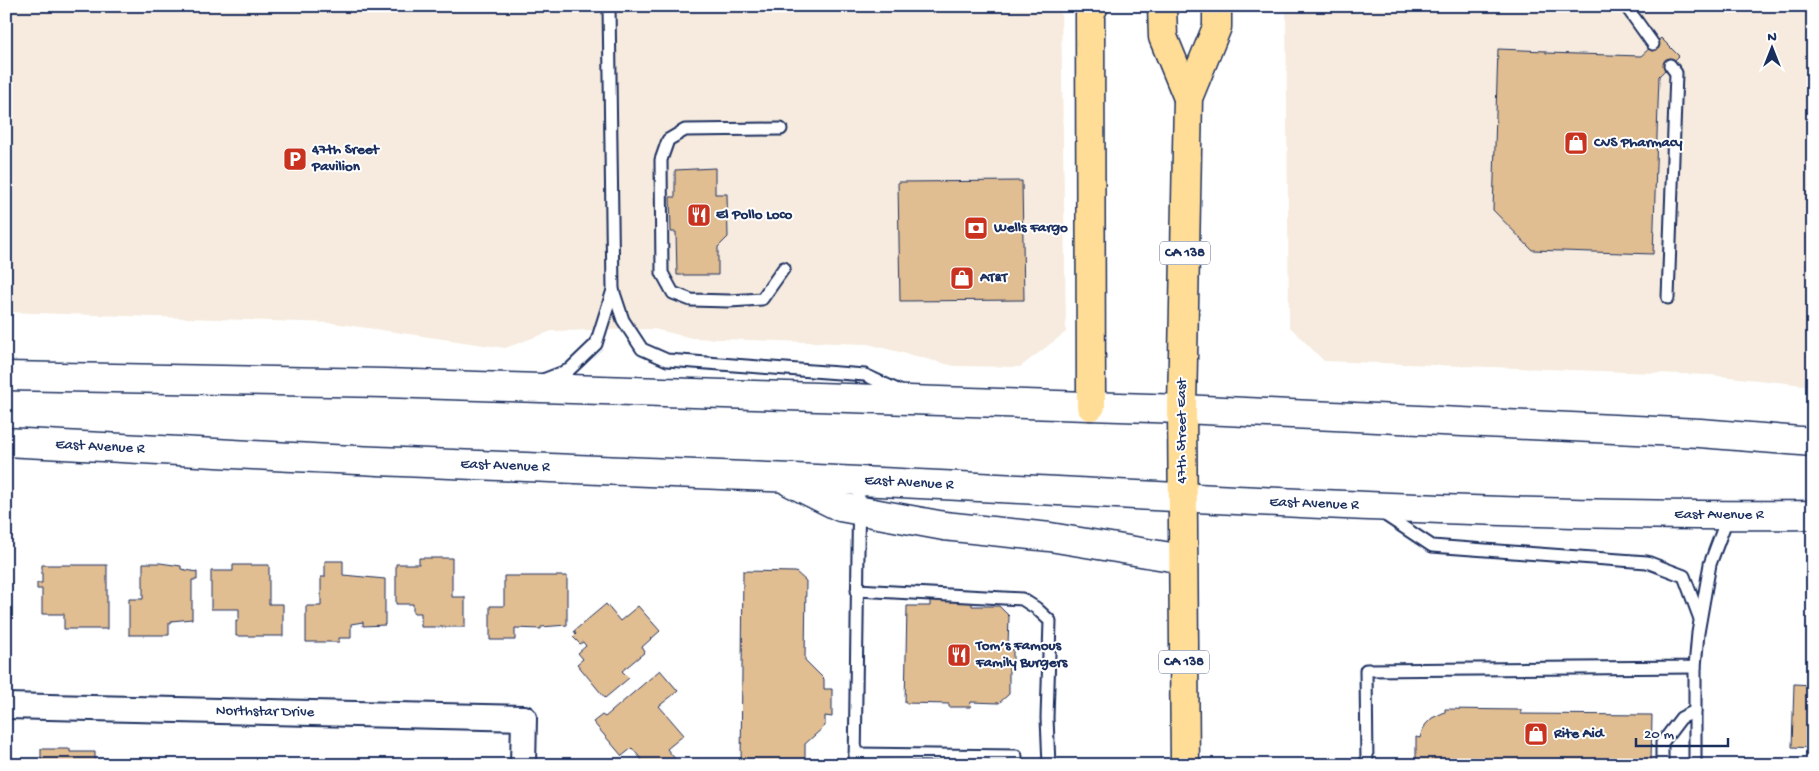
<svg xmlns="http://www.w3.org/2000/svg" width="1819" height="771" viewBox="0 0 1819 771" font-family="'Gochi Hand',sans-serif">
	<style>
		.built { fill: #f6ebde }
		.building { fill: #e1bd92; stroke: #1b2f5e }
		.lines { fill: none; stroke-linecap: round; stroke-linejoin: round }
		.service-casing { stroke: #1b2f5e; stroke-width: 15 }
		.minor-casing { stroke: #1b2f5e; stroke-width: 28 }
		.secondary-casing { stroke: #1b2f5e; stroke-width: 31 }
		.trunk-casing { stroke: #1b2f5e; stroke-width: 31 }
		.service { stroke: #fff; stroke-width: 11 }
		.minor { stroke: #fff; stroke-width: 24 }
		.secondary { stroke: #fff; stroke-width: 28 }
		.trunk { stroke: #ffdd96; stroke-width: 28 }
		.labels { text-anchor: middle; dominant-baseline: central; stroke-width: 4; stroke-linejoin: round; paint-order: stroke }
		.shield { fill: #fff; stroke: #5f6d8e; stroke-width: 1 }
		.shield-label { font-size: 14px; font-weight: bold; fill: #1b2f5e }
		.poi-label { font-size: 15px; font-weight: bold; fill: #1b2f5e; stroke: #fff; text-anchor: start }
		.street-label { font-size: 15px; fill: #1b2f5e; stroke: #fff }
	</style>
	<rect width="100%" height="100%" fill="#fff"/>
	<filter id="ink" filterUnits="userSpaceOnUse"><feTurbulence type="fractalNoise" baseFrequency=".02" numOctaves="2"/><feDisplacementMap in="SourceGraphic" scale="10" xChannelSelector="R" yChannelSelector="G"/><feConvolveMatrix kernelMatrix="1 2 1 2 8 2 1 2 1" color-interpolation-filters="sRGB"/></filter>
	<g filter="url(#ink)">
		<g class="built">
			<polygon points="6,6 1061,6 1066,332 1020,367 954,366 868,344 692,338 654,329 552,331 505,348 333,323 6,312"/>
			<polygon points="1286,6 1813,6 1813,386 1710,375 1324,361 1289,326"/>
		</g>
		<g class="building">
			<polygon points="1661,38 1679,56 1659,76 1653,254 1532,250 1493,210 1498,49 1546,51 1546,53 1641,56"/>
			<polygon points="715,168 715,194 727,194 728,237 718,247 718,275 677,275 676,232 671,232 670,197 675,197 675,170"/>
			<polygon points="1022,181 1024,300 900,301 898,182"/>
			<polygon points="419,558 452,558 452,597 465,597 465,627 421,627 421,613 413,613 413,604 396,604 396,564 419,564"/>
			<polygon points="325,561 343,561 343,575 385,579 385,625 363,626 363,622 351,624 351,638 339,638 339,642 306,642 306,606 321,606 321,577 325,577"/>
			<polygon points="143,563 160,563 181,566 181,569 197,572 197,580 192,580 192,619 171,621 171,623 169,623 169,635 129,635 129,599 143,599"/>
			<polygon points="42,565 107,565 107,629 64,629 64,614 42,614 42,589 37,589 37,583 42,583"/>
			<polygon points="233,565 269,565 269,604 283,604 283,636 236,636 236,620 239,620 239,609 211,609 211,571 233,571"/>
			<polygon points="743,571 796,572 806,581 805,660 824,679 824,689 832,689 832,717 825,716 825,726 805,744 805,765 741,765"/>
			<polygon points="504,576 567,576 567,625 541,627 541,629 515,628 515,640 490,640 490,606 504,606"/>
			<polygon points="930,596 972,597 972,606 999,606 1009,616 1008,645 1013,645 1013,666 1009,665 1009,694 999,703 971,702 970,707 949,707 949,704 905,703 907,606 930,606"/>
			<polygon points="606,604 620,621 638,606 660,631 642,647 645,652 622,671 629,678 605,698 577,664 583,659 578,653 586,646 583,642 580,644 573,637 576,634 574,631"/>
			<polygon points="660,670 678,691 659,706 684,735 667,749 676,760 671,765 646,765 632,748 622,756 593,722 602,715 605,717"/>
			<polygon points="1794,684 1813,685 1813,748 1792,747"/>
			<polygon points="1445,709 1521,710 1521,714 1652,715 1651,765 1416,765 1416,737 1420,738 1422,731 1426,724 1432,718 1445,712"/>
			<polygon points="41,749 70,749 70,752 95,752 95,765 41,765"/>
			<rect x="382" y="763" width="63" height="2"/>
		</g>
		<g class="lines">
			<g class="service-casing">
				<g id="service">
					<polyline points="1629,6 1628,9 1653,44"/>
					<polyline points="781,129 685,130 668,140 661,160 662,273 673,293 691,300 729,301 762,299 784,268"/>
					<polyline points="613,290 623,320 642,349 667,360 865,375 902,392"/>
					<polyline points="1668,298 1676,73 1670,65"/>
					<polyline points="543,380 569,370 596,344 613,290 609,6"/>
					<polyline points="1382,513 1432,546 1647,562 1684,576 1700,619"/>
					<polyline points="857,590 1022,599 1036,608 1050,621 1047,718 1049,765"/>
					<polyline points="1695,667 1695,765"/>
					<polyline points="855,754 1016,756 1016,765"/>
					<polyline points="855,765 859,481"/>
					<polyline points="1367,765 1366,670 1695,667 1698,633 1710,564 1728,516"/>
					<polyline points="1662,765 1662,743 1681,718 1695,711"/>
				</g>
			</g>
			<g class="minor-casing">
				<polyline id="minor" points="6,706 524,718 523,765"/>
			</g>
			<g class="secondary-casing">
				<g id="secondary">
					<polyline points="6,376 385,383 1182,409 1700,433 1813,442"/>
					<path d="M6,442C130,448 254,456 378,461C539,468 699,473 859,481C1177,496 1495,518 1813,515"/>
					<polyline points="790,482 840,507 944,526 1050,537 1183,559"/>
				</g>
			</g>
			<g class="trunk-casing">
				<g id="trunk">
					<polyline points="1162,6 1163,37 1188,98"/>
					<polyline points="1091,406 1090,14 1094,6"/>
					<polyline points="1185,765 1182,409 1188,98 1217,27 1217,6"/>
				</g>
			</g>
			<use href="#service" class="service"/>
			<use href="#minor" class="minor"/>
			<use href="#secondary" class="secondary"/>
			<use href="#trunk" class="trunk"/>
		</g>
	</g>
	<defs>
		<g id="shop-square" transform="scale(1.25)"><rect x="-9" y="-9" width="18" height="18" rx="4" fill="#c8321e" stroke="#fff"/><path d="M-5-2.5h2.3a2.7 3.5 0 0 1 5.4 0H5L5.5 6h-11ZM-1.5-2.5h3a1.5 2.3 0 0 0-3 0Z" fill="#fff"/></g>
		<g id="parking-square" transform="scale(1.25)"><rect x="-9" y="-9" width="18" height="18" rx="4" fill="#c8321e" stroke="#fff"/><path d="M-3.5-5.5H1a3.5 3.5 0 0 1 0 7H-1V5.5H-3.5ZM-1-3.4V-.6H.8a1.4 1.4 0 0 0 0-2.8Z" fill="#fff"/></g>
		<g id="restaurant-square" transform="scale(1.25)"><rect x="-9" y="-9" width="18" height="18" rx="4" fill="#c8321e" stroke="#fff"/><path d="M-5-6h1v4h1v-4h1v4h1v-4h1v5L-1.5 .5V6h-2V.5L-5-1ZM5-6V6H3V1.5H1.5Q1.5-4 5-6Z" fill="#fff"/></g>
		<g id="bank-square" transform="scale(1.25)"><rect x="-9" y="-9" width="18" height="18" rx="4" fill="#c8321e" stroke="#fff"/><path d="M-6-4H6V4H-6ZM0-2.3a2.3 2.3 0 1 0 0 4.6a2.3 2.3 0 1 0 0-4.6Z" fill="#fff"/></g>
	</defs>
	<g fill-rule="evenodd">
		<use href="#shop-square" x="1576" y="143"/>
		<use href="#parking-square" x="295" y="159"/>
		<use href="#restaurant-square" x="699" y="215"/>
		<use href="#bank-square" x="976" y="228"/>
		<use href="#shop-square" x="962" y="278"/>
		<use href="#restaurant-square" x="959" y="655"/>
		<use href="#shop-square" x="1536" y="734"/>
	</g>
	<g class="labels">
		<g class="shield">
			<rect x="1160" y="241.5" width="50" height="23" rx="4"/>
			<rect x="1159" y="650.5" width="50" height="23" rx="4"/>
		</g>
		<g class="shield-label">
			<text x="1185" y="253">CA 138</text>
			<text x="1184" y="662">CA 138</text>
		</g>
		<g class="poi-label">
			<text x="1594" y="143">CVS Pharmacy</text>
			<text x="312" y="150">47th Sreet<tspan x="312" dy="17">Pavilion</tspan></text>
			<text x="716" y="215">El Pollo Loco</text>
			<text x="994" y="228">Wells Fargo</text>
			<text x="980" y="278">AT&amp;T</text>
			<text x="976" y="646">Tom’s Famous<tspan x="976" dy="17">Family Burgers</tspan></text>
			<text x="1554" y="734">Rite Aid</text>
		</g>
		<g class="street-label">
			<text transform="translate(1182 431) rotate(-90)">47th Street East</text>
			<text transform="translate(100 447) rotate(3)">East Avenue R</text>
			<text transform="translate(505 466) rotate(2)">East Avenue R</text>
			<text transform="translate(909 483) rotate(3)">East Avenue R</text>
			<text transform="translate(1314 504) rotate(2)">East Avenue R</text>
			<text x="1719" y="515">East Avenue R</text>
			<text transform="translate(265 712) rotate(1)">Northstar Drive</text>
		</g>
	</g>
	<rect width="1819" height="771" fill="none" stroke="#fff" stroke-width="25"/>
	<rect x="12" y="12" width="1794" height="746" fill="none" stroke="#1b2f5e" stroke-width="2" filter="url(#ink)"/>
	<g transform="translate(1772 48)" stroke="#ffffff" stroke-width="4" paint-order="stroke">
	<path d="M0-4L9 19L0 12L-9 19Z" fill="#1b2f5e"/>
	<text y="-8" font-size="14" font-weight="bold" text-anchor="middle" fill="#1b2f5e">N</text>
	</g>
	<path d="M1636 738v8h92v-8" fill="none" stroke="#1b2f5e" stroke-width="2.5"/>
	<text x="1644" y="738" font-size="15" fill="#1b2f5e" stroke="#ffffff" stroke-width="4" paint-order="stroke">20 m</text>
</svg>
